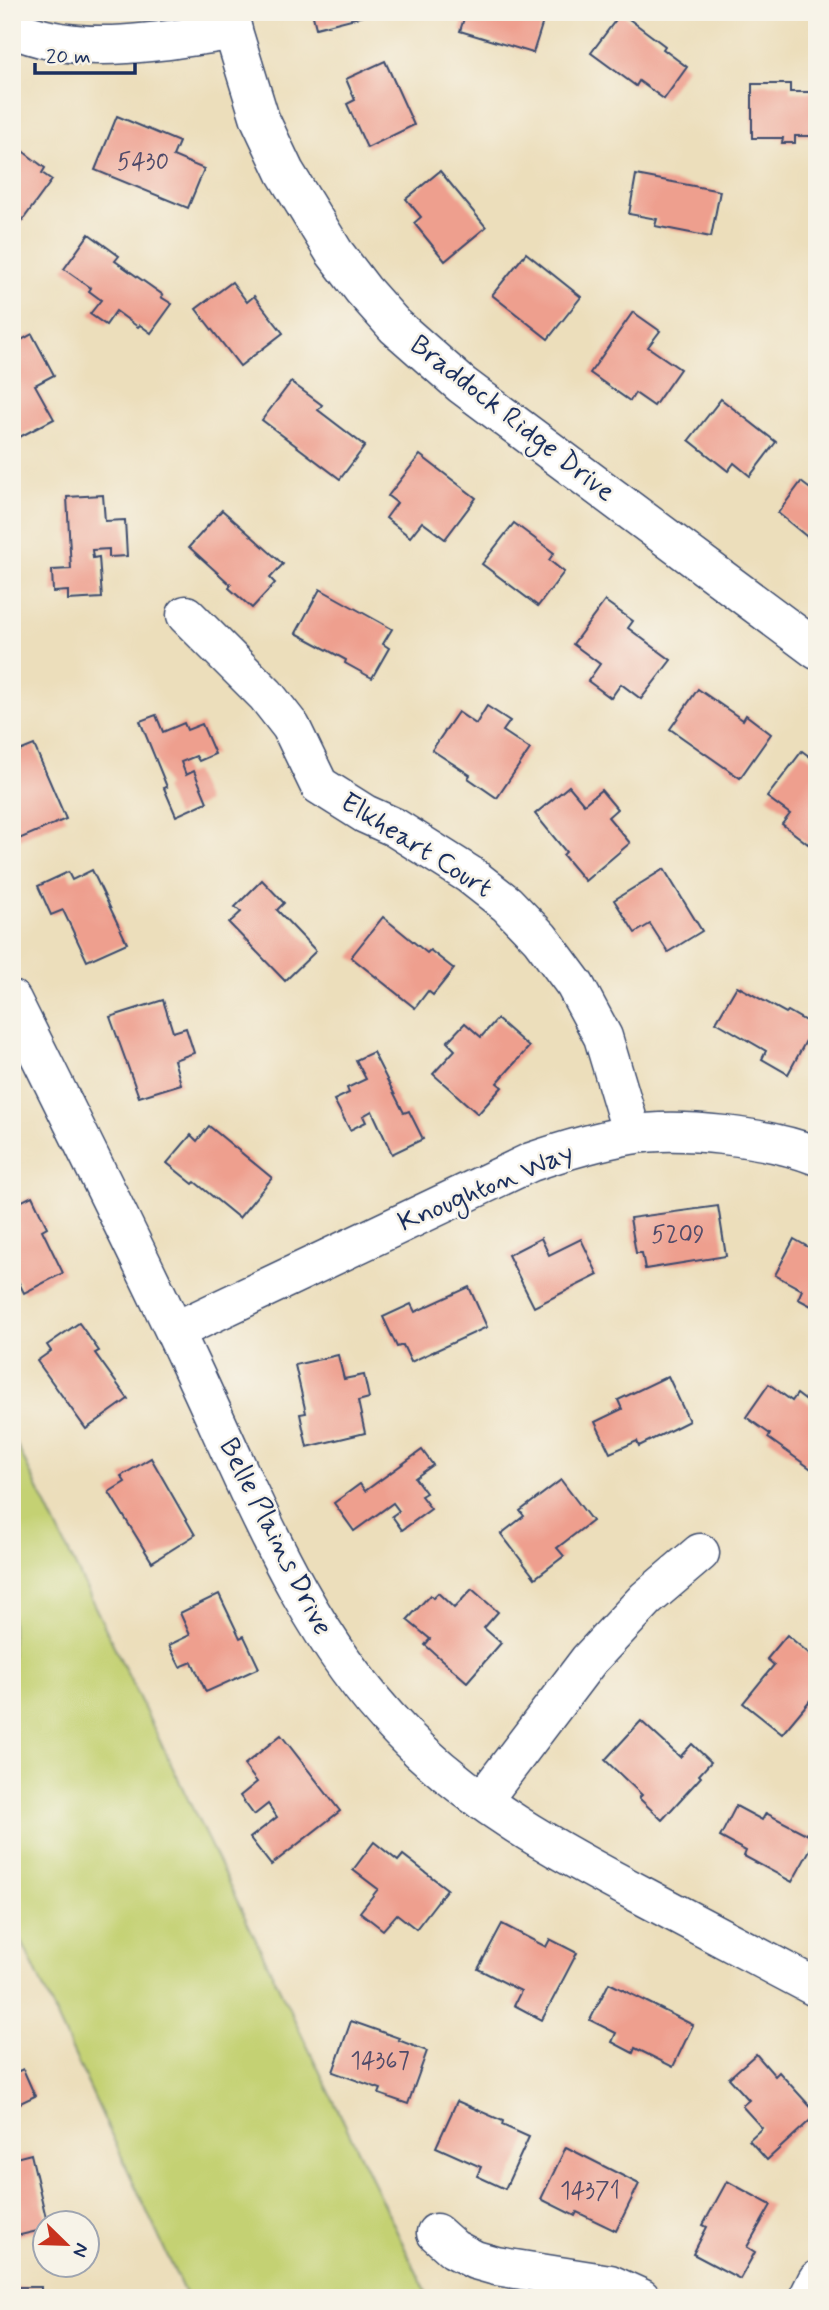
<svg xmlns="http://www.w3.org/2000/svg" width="829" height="2310" viewBox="0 0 829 2310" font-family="Mynerve,sans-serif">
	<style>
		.green { fill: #c4d173; stroke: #708068; stroke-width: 2 }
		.building { fill: #ee9f8e }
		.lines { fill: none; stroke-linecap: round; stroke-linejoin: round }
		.minor-casing { stroke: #3a496c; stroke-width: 41 }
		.minor { stroke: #fff; stroke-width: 38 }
		.labels { text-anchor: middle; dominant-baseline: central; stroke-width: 5; stroke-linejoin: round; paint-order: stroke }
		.number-label { font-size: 24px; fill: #504b6a }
		.street-label { font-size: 28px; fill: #1b2f5e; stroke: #f7f3e8 }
	</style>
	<rect width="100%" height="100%" fill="#f7f3e8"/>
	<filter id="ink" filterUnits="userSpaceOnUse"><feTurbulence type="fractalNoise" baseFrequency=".0143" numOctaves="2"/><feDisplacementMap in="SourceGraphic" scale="14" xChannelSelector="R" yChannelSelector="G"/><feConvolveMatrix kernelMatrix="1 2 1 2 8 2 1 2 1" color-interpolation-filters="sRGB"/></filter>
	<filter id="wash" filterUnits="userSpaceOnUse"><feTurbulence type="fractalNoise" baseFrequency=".00686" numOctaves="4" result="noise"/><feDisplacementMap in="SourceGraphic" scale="28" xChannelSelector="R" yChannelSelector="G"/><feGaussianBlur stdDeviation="1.57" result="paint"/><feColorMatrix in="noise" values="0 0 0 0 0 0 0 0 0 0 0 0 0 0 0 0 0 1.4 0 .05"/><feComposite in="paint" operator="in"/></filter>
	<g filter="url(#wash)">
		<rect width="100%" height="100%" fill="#ecdebb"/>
		<polygon class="green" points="12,1435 429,2298 187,2298 12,1920"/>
		<g id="blocks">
			<g class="building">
				<polygon points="312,12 374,12 375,13 316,28"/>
				<polygon points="466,12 546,12 533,53 460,31"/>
				<polygon points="621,13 665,46 663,49 687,67 664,99 639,81 636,86 591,53"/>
				<polygon points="385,61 414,125 367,148 347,104 355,100 346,79"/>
				<polygon points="752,84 790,84 790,92 817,92 817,136 795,136 795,143 782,143 783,138 752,138"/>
				<polygon points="117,116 179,142 173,156 204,169 188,208 95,170"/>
				<polygon points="12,143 45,168 42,173 52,180 19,225 12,220"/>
				<polygon points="440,171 486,227 445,261 414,223 421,217 406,199"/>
				<polygon points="636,175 720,191 711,237 655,226 657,219 629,214"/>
				<polygon points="89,234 119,256 115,261 163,295 161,297 172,304 151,333 140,325 138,327 116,311 106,325 90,314 101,300 89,291 91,288 64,269"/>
				<polygon points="526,253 581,297 548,339 492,295"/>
				<polygon points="232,282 247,302 254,296 283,333 240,366 196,309"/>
				<polygon points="633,312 660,331 648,347 680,369 654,406 635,393 630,401 590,373"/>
				<polygon points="32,334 54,375 35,385 54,419 12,441 12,345"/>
				<polygon points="291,382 322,405 318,410 365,446 340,479 262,420"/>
				<polygon points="721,399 776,442 750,476 734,463 728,471 689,440"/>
				<polygon points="420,455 476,498 445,539 422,522 410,537 386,518 397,503 388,496"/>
				<polygon points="801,482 817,494 817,545 778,513"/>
				<polygon points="103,495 105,521 125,520 127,556 109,557 109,549 92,550 93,558 99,557 102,598 68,600 68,591 53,592 52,570 71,569 67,497"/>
				<polygon points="222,510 283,564 270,578 275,583 252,608 229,588 231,585 189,547"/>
				<polygon points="514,523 554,553 549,560 564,572 538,606 482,564"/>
				<polygon points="320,589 392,629 383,644 389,648 372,678 345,663 346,660 296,633"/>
				<polygon points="605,601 633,621 628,628 671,660 641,699 621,684 611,698 588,681 600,664 573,644"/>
				<polygon points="698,689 743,720 746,715 771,734 740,778 670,729"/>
				<polygon points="487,706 510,721 503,731 530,749 497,798 468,778 470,775 432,750 458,712 476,724"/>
				<polygon points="156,715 163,732 184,723 187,730 202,724 215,754 199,761 196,756 181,762 186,775 194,771 207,802 176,816 164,788 167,787 140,721"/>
				<polygon points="12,742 17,752 34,745 66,819 19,839 12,824"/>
				<polygon points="802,751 817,762 817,832 808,844 782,824 790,814 767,797"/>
				<polygon points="569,786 584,804 601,790 617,809 608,817 630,843 585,881 563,855 566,852 535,814"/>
				<polygon points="664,869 702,931 668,952 650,924 635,933 614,900"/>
				<polygon points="92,870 127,943 87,961 63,910 51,915 38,886 68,872 72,880"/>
				<polygon points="262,880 284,903 277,910 316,951 285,981 229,923 241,912 235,907"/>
				<polygon points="383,917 427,953 430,950 454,969 433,995 428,991 415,1008 351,957"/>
				<polygon points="737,986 786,1013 788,1011 814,1026 788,1074 762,1059 766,1051 716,1022"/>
				<polygon points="163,1000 173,1032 186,1028 194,1053 174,1060 181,1084 139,1097 110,1017"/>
				<polygon points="497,1019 529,1047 497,1083 502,1087 478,1114 433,1074 455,1050 447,1042 465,1023 481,1037"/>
				<polygon points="373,1052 404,1113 409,1111 423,1139 392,1154 372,1111 363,1116 366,1122 350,1130 334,1100 349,1093 347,1088 366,1079 356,1060"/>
				<polygon points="209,1126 272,1178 239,1218 195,1182 193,1184 167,1163 191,1135 197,1141"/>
				<polygon points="32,1196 47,1227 42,1230 63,1273 24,1293 12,1269 12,1206"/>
				<polygon points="718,1206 726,1256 645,1269 642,1253 636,1253 630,1218"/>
				<polygon points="541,1238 549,1255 581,1239 598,1275 534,1307 508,1255"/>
				<polygon points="794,1239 817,1252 817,1309 798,1299 802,1290 775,1275"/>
				<polygon points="469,1287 487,1327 411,1362 403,1345 397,1347 383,1317 411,1304 415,1312"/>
				<polygon points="79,1323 99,1351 95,1353 128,1399 86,1429 37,1361 51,1351 47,1345"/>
				<polygon points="338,1355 344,1379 364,1375 369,1398 358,1401 365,1433 307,1447 300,1414 306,1413 295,1365"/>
				<polygon points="668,1376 689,1421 639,1446 637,1441 610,1453 595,1422 622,1409 618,1400"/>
				<polygon points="769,1384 792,1401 797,1394 817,1409 814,1412 817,1414 817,1473 768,1438 770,1434 746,1417"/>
				<polygon points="422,1450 433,1465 415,1478 426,1493 421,1496 431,1509 402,1530 392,1516 399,1511 393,1503 354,1531 334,1503 360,1484 365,1491"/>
				<polygon points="151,1458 195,1535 152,1562 109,1492 125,1482 121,1476"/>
				<polygon points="561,1480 592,1521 557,1548 564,1556 535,1578 501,1534 524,1516 520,1511"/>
				<polygon points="472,1589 498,1612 484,1628 501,1643 467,1682 425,1645 430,1639 407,1620 430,1595 433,1598 438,1593 454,1608"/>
				<polygon points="219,1594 240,1638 244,1636 259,1668 206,1692 192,1662 180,1667 169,1645 190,1635 180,1613"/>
				<polygon points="787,1635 817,1660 817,1702 812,1698 782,1734 743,1703 774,1665 767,1659"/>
				<polygon points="641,1721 680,1757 692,1744 711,1762 699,1775 701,1777 662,1820 639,1798 642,1795 605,1760"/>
				<polygon points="281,1735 340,1811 271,1865 250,1838 277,1817 268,1804 254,1815 240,1796 257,1782 244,1765"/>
				<polygon points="736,1806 762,1820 766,1813 816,1839 792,1882 744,1856 746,1851 720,1837"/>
				<polygon points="374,1842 398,1861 403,1855 447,1889 416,1929 397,1914 383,1930 360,1912 378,1889 353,1870"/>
				<polygon points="502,1924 546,1947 550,1939 577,1953 542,2020 514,2005 521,1991 478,1969"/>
				<polygon points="609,1983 693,2025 673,2067 635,2048 633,2053 612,2042 616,2033 590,2020"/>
				<polygon points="351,2021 399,2038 398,2040 427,2051 408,2104 379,2094 381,2089 333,2072"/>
				<polygon points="756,2054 775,2076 779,2072 817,2114 767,2160 749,2140 762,2128 742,2106 749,2100 729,2078"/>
				<polygon points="23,2069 35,2096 12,2107 12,2074"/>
				<polygon points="457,2101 503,2121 502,2125 529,2137 505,2189 477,2176 481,2167 436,2147"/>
				<polygon points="566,2147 639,2184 616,2231 577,2212 575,2216 541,2199"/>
				<polygon points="31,2154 47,2222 46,2229 12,2237 12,2159"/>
				<polygon points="727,2181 771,2205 747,2247 755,2252 740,2279 693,2254 707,2227 703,2225"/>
				<rect x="12" y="2287" width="29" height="11"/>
			</g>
		</g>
	</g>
	<g filter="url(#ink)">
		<use href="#blocks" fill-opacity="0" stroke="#3a496c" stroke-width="2"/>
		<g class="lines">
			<g class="minor-casing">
				<g id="minor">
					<polyline points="229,12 233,31 260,119 285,172 334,252 363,290 395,326 462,385 817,650"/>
					<path d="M12,28C82,59 161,40 233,31"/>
					<polyline points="186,615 266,695 291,727 319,785 365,814 394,827 470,875 507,904 540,938 575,985 603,1037 632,1134"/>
					<path d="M12,1000C72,1121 133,1242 190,1364C250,1491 301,1629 400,1731C469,1803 559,1852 647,1898C703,1928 760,1958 817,1988"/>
					<path d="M175,1331L531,1162C563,1151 596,1141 630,1135C679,1126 770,1137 817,1156"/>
					<polyline points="482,1801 589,1660 646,1599 700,1553"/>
					<polyline points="436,2233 454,2249 475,2260 496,2266 610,2284 641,2298"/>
					<polyline points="808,2298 817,2280"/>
				</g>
			</g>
			<use href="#minor" class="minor"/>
		</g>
	</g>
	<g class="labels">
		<g class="number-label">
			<text x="143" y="162">5430</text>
			<text x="678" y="1235">5209</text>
			<text x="380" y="2061">14367</text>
			<text x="590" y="2191">14371</text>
		</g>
		<g class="street-label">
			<text transform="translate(512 419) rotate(38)">Braddock Ridge Drive</text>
			<text transform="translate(416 846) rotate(32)">Elkheart Court</text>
			<text transform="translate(486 1188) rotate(-23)">Knoughton Way</text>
			<text transform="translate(275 1537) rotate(63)">Belle Plains Drive</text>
		</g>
	</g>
	<rect width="829" height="2310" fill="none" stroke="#f7f3e8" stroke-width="42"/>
	<g transform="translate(66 2244) rotate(113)"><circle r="33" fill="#f7f3e8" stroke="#9fa5b1" stroke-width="2"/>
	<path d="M0-5L12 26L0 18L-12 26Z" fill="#c8321e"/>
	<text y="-10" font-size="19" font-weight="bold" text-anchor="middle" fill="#1b2f5e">N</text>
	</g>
	<path d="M35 63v10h100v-10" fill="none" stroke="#1b2f5e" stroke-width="3.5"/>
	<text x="46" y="63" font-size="21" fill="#1b2f5e" stroke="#f7f3e8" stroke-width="5" paint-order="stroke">20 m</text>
</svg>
